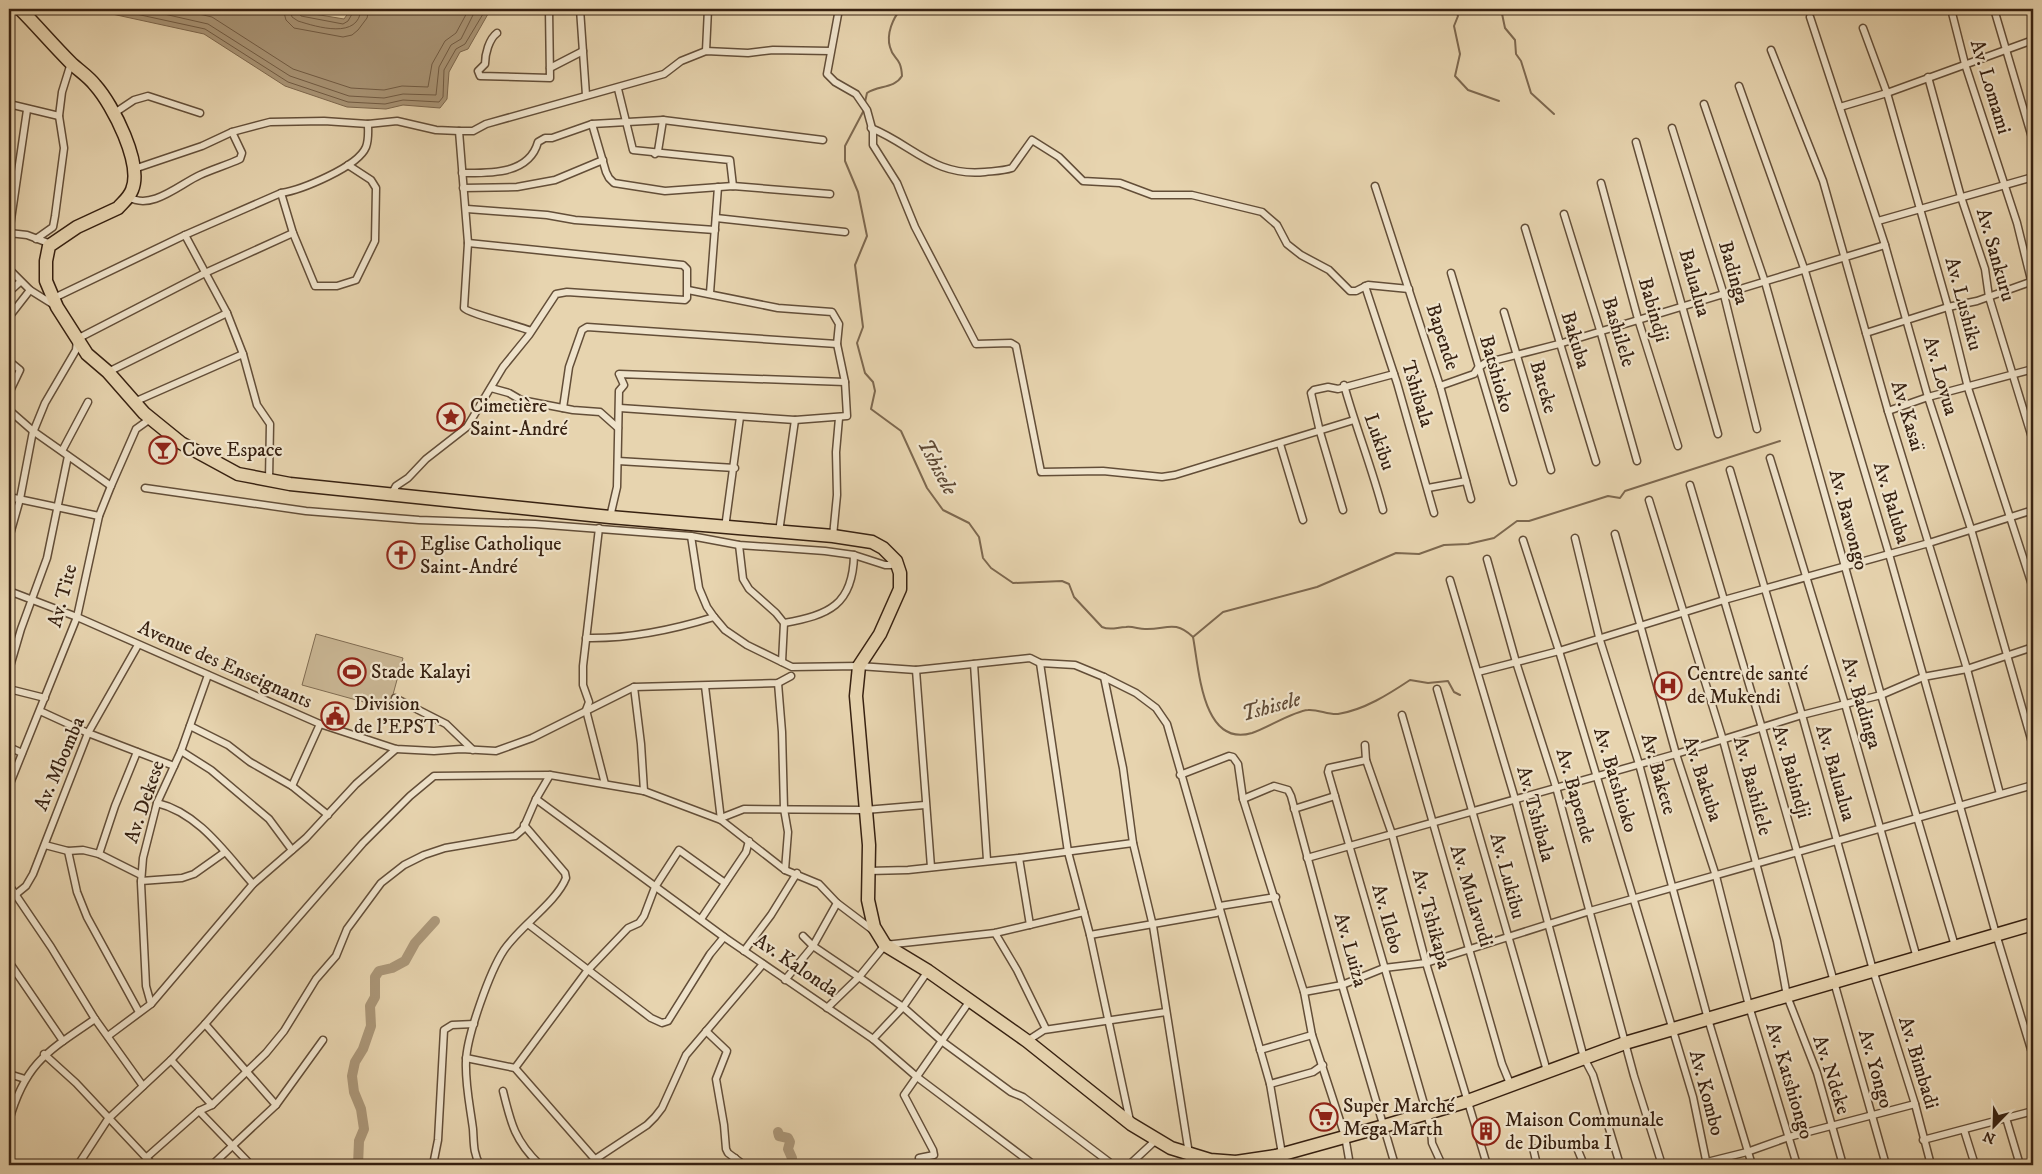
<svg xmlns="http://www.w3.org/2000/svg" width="2042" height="1174" viewBox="0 0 2042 1174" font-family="'IM FELL DW Pica',serif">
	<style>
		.park { fill: #c9b694; stroke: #806c52 }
		.water { fill: #ab9779; stroke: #7d684f }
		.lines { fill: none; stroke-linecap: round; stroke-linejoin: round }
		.shore { stroke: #715c45; stroke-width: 1 }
		.stream { stroke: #7d684f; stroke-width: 2 }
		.river { stroke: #ab9779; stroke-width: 10 }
		.street-casing { stroke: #634e38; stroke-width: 9 }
		.highway-casing { stroke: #372111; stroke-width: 15 }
		.street { stroke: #efe3cb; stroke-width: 6 }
		.highway { stroke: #e7d4af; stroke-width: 12 }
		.labels { text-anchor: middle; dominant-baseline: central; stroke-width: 4.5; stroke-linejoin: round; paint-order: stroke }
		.street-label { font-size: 20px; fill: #372111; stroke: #efe3cb }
		.poi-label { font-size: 20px; fill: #372111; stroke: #efe3cb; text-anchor: start }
		.water-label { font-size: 21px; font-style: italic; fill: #604a35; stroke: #efe3cb }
	</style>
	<rect width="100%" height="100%" fill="#e7d4af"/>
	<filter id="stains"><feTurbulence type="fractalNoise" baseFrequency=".004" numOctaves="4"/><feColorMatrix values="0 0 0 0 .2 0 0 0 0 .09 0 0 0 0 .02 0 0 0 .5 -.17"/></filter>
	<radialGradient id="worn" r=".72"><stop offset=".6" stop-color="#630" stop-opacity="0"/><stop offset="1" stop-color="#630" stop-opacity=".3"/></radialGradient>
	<polygon class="park" points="316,634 403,658 389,709 302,685"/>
	<polygon class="water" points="89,9 284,9 344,19 351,9 488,9 488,14 468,49 460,52 449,72 447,99 440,108 403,105 386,109 347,107 285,86 204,34"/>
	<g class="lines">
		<g class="shore">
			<polyline points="113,9 205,29 288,82 348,102 385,104 403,100 439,102 443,97 444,70 456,49 465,44 483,14 483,9"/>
			<polyline points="142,9 208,24 290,76 349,96 384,98 403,94 436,95 439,67 451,45 461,39 476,9"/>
			<polyline points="177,9 212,17 293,69 351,88 384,90 402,86 428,87 432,64 445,41 456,33 469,9"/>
			<polyline points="283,9 286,20 294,28 343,37 352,35 358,30 367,18 369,9"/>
			<path d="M290,9L292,17L298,21C317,27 359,40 361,9"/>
			<polyline points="297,9 301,16 343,24 348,21 355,9"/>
		</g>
		<g class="stream">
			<polyline points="1444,9 1447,12 1457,13 1458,16 1454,26 1460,54 1455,76 1468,90 1499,101"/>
			<polyline points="1501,9 1505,28 1515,40 1516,54 1521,61 1531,93 1554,114"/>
			<path d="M865,102L867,93C878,85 894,89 902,76C901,56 893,60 890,47C886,34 893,18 901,9"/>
			<path d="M864,110L845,146V161L858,192L867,236L855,265L863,327L857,343L865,373L873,382L875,391L871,409L901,431L927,488L943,510L969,523L979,537L983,558L991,568L1013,583L1062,581L1069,584L1074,597L1102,627C1111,631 1117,627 1126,627C1132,626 1139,629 1145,629C1166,630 1174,619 1193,637C1199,668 1202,748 1252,733C1267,728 1294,711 1308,710C1318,709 1328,715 1338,714C1364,710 1389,694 1410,680L1428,683L1448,681L1454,692L1460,695"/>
			<polyline points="1193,637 1223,612 1317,587 1396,553 1419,554 1444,545 1468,544 1494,538 1517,521 1529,521 1608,496 1620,498 1625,491 1780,441"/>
		</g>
		<g class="river">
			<polyline points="778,1132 779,1136 788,1138 790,1142 788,1149 792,1158 791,1165"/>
			<polyline points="358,1165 359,1141 364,1129 361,1109 354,1092 352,1076 355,1062 363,1049 371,1026 370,1006 375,997 375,977 379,971 392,968 405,961 415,943 435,921"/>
		</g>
		<g class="street-casing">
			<g id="street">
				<polyline points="580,9 586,95"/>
				<polyline points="839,9 827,74 835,82 856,94 867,110 873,132 873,145 897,183 915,227 976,344 1011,343 1016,346 1041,472 1103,471 1162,477 1175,475 1354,420"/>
				<polyline points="1951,9 1965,64 2017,223 2033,288"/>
				<polyline points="1994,9 2033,141"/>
				<polyline points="1810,17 1885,245 1928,397 1971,529 2033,746"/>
				<polyline points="1863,28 1887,93 1948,307 1968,388 2033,588"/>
				<path d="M497,33C489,39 485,54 485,64L478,71L480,76L550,78L549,9"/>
				<polyline points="1771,50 1823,181 1888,411 1967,669 2000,794"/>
				<polyline points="706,51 708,9"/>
				<polyline points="550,68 583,51"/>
				<polyline points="1928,77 1961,197 1985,269 1989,297 2033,441"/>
				<polyline points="1739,86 1805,271 1889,554 1996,934 2033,1056"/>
				<polyline points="618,89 633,150 730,160 733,186"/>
				<polyline points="9,104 59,116"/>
				<polyline points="1704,104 1765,282 1881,695 1955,946"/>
				<polyline points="1840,107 1887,93 2033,40"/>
				<polyline points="113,114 134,100 148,96 200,113"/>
				<polyline points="592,124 606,172 609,178 614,183 665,191 733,186 830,194"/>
				<path d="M871,128C913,145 934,177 985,172C994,171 1003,171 1012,168L1032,140L1059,157L1083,181L1120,183L1152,195H1192L1262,212L1277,225L1287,244L1301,255L1329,270L1350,291H1356L1368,285L1409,289"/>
				<polyline points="1672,128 1724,295 1757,429"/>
				<path d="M459,131L468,243L464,308C467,313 520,326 531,331"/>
				<polyline points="1636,142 1718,434"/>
				<polyline points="655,154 658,151 663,120"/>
				<polyline points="134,169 202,146 232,132 270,122 324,121 368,124 397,121 436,130 459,131 473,131 486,124 664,74 681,61 706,51 748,53 773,50 830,51"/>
				<path d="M462,173C489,173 529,175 538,142L545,138H552L592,124L663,120L823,140"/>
				<polyline points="1601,183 1638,319 1678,446"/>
				<polyline points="1375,186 1440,386 1471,499"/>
				<polyline points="463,188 517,187 555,180 603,160"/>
				<polyline points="281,193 293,233 315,286 337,286 356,280 375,241 376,188 371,180 348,165"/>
				<path d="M129,197C151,211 180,184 200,175C213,169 227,165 240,159L242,153L232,132"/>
				<polyline points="467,209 547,215 575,220 715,230"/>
				<polyline points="1564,214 1600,330 1637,461"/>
				<polyline points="716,218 845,232"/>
				<polyline points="1878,221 2033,177"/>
				<polyline points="1525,228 1596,462"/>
				<polyline points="9,233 27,110"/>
				<polyline points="9,233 27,235 51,244"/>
				<polyline points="185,235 227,313 243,354 257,405 270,424 269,480"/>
				<polyline points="36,239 53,227 55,216 64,148 59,116 62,92 71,63"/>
				<polyline points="9,269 30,290 54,305"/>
				<polyline points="1451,273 1513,482"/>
				<polyline points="1365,286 1397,383 1434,513"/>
				<polyline points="9,292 20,282"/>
				<polyline points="710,293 718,187"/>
				<path d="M54,298L185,235L281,193C301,190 358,167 366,147C369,139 368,132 368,124"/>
				<polyline points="1504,312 1551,470"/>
				<polyline points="9,317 30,290"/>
				<polyline points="1866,333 1948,307 1977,301 2033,281"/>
				<polyline points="9,361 20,370 9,393"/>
				<polyline points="108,372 227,313"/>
				<path d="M1344,385C1356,428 1372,468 1383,510"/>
				<polyline points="1440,386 1474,374 1478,368 1485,363 1559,344 1885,245"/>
				<polyline points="491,388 509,393 521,400 573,410 600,412 618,428"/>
				<polyline points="134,402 243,354"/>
				<polyline points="563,408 569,367 582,330 587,327 837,344"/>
				<polyline points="620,408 795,420 847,416 845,382 837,344 839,324 832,312 778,308 688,290"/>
				<polyline points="9,410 33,431 111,486"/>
				<polyline points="1888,411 1928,397 2033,369"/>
				<polyline points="34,430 45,403 76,350 77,339 205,273 293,233"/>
				<polyline points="1280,444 1303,520"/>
				<polyline points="62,451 88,402"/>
				<polyline points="1770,458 1845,704 1917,958"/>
				<polyline points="618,461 735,468"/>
				<polyline points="1730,470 1802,715 1873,970 1915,1104 1931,1165"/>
				<polyline points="1690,485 1762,728 1886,1165"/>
				<polyline points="145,488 306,511 419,520 535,524 691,536 739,545 825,551 854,555 885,565 891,565 896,561"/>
				<polyline points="1428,488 1466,481"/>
				<polyline points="391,495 396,486 408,478 426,459 467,427 503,367 529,335 556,294 567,292 685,300 687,298 687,269 683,265 468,243"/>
				<polyline points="9,497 99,516"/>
				<polyline points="1649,500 1723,740 1777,941 1787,996 1817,1073 1843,1165"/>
				<polyline points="1343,510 1320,432 1311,393 1314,390 1328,387 1338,389 1394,374"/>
				<polyline points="610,517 617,487 619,391 624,385 619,374 845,382"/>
				<polyline points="599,528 583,666 583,685 589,702 586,710 605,784"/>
				<polyline points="725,528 740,417"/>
				<polyline points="779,532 795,420"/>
				<polyline points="1615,534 1676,754 1716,876 1749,1006 1797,1165"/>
				<polyline points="691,536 699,588 707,607 714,617 725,630 747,645 792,667 859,666 916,670 1030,658 1040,663 1075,665 1104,677 1136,693 1156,708 1167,724 1270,1084 1282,1154 1286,1165"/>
				<polyline points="833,536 837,495 836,452 839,418"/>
				<polyline points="9,538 20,499 33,431"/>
				<polyline points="1575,538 1599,637 1639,764 1708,1019 1752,1165"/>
				<polyline points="1523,540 1559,651 1693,1097 1707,1165"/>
				<polyline points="739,545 743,579 749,589 776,613 784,623 782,662"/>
				<polyline points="1487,559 1516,662 1556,787 1634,1076 1662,1165"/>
				<polyline points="1450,580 1515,799 1584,1058 1593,1075 1620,1165"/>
				<polyline points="9,591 77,617 320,724 396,749 434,751 461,749 496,751 532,738 634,687 778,683 791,676"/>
				<path d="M784,623C829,615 853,605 854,555"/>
				<path d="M586,638C630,639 672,630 714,617"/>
				<polyline points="1040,663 1068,852 1090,935 1130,1121"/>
				<polyline points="974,664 987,860"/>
				<polyline points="9,670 21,629 47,558 68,456"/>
				<polyline points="916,670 931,867"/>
				<polyline points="1478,672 1559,651 1724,600 1929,543 2033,510"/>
				<polyline points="1104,677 1123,768 1133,843 1153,926 1189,1154"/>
				<polyline points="778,683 782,732 784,809 788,832 785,870"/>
				<polyline points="705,686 721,820"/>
				<polyline points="634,687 641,744 644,791"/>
				<polyline points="9,689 45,698"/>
				<polyline points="1437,689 1547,1071"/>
				<polyline points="395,698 446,724 473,750"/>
				<polyline points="40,711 88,733 174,766"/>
				<polyline points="1402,715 1502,1064 1511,1086"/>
				<polyline points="190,726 228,745 250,762 292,786 328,815"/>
				<polyline points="1365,745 1366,760 1392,834 1426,963 1487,1165"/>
				<polyline points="9,747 22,753"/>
				<polyline points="181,751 211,770 269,819 292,850"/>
				<polyline points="1366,760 1329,768 1328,772 1431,1128 1432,1143 1442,1165"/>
				<polyline points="1180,775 1229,756 1233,757 1238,764 1243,799 1304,992 1312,1035 1345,1136 1350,1165"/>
				<polyline points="9,786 77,617 99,516 111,486 136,429 150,419"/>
				<polyline points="292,786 320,724"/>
				<polyline points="536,799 724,937 873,1039 917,1077 1034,1165"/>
				<polyline points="1243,799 1274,786 1288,790 1291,796 1342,985 1395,1165"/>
				<path d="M157,803C199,813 226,854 253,884"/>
				<polyline points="1294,809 1335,796"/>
				<polyline points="721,818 744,809 865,810 925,805"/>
				<polyline points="45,845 68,851 83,850 99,854 141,875"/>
				<polyline points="68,851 77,892 87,917 139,1012"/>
				<polyline points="99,854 115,806 137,752"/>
				<polyline points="1019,858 1030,925"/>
				<polyline points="1307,858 1676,754 1802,715 1881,695 1923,677 1967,669 2033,647"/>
				<polyline points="868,871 908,870 1019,858 1133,843"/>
				<polyline points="141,881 182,878 194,874 225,852"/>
				<polyline points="9,885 51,947 95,1019 143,1086"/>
				<polyline points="15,895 26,886 33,874 88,733 138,645"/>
				<polyline points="701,919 746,852 749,841"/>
				<polyline points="528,924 651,1018 662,1023 668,1021 710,954 724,937"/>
				<polyline points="995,933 1017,970 1046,1029"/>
				<polyline points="1090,935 1216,913 1220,911 1220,906 1276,897"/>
				<polyline points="803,936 813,946 903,1007 943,1042 1011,1092 1023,1097 1113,1165"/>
				<polyline points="744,951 771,915 797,873"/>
				<polyline points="9,962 63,1041"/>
				<polyline points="785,980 813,946 837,903"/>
				<polyline points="1304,992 1342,985 1384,968 1426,963 1590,911 2033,785"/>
				<polyline points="151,1004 146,986 141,883 143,858 157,803 181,751 208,675"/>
				<polyline points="827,1008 859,977 885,945 995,933 1084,912"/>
				<polyline points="205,1024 276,1105"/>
				<polyline points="706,1031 727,1051 716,1079 724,1125 726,1149 728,1153 744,1165"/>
				<polyline points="108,1036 151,1004 253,884 306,838 356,784 396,749"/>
				<polyline points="873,1039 903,1007 928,971"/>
				<polyline points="1027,1041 1044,1030 1166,1012"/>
				<polyline points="1260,1050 1312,1035"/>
				<polyline points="44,1054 76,1083 153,1165"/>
				<polyline points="466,1058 515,1068 600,1165"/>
				<polyline points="171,1060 212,1105"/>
				<polyline points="515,1068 587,971 628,928 639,923 644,916 655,887 679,850 725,883"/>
				<polyline points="9,1074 25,1079"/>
				<polyline points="1270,1084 1313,1072 1323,1065"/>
				<path d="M503,1091C511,1124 515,1141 540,1165"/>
				<polyline points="199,1111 251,1165"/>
				<polyline points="2006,1118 2020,1165"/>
				<path d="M9,1121C25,1063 48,1051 95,1019"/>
				<polyline points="1964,1130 1975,1165"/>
				<polyline points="1923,1140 2033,1111"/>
				<polyline points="1575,1143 1584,1165"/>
				<polyline points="1533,1148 1537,1165"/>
				<polyline points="147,1157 199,1111 212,1105 266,1053 284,1031 316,979 336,956 347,929 381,883 404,865 424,855 445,848 515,836 523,829 536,799 550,775"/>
				<polyline points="919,1158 934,1155 933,1150 904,1095 969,1002"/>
				<polyline points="594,1160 647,1125 655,1117 662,1108 686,1055 763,964"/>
				<polyline points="78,1165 108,1119 171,1060 205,1024 363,843 410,796 434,776 550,775 644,791 721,820 785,870 819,884 837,903 874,931"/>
				<polyline points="212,1165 276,1105 323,1040"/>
				<polyline points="433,1165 438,1140 444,1030 452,1025 474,1024"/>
				<path d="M480,1165C473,1153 474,1143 473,1129C470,1106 465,1084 466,1061C467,1035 490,971 504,950C520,926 556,903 566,878L565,873L524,825"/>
				<polyline points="730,1165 735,1158"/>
				<polyline points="1129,1165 1156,1140"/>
				<polyline points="1695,1165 1747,1152 1789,1137 1915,1104"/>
			</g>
		</g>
		<g class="highway-casing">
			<path id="highway" d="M20,9C37,26 53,45 70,62C78,70 88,76 95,85C113,105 143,164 132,190C129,198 123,202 118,208L77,227L49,246L46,261V281L57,307L87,354L108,372L144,413L181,443L238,474L290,484L610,517L833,536L872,542L883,548L896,561L900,573V589L880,634L859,666L856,696L869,845L868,900L874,927L885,945L928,971L1027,1041L1131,1124L1171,1148L1210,1160L1236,1162L1276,1156L1384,1126L1468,1101L1625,1043L2033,924"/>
		</g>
		<use href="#street" class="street"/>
		<use href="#highway" class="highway"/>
	</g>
	<defs>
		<g id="sight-ring" transform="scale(1.4375)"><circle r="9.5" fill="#efe3cb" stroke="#8f2418" stroke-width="1.5"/><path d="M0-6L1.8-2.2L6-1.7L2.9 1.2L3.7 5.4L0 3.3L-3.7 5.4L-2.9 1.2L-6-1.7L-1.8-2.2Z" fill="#8f2418"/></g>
		<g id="bar-ring" transform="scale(1.4375)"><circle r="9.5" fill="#efe3cb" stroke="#8f2418" stroke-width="1.5"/><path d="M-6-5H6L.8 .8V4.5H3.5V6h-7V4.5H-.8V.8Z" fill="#8f2418"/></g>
		<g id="church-ring" transform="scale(1.4375)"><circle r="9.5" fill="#efe3cb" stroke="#8f2418" stroke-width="1.5"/><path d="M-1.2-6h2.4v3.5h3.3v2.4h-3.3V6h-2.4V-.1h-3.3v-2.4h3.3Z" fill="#8f2418"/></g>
		<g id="stadium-ring" transform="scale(1.4375)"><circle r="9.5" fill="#efe3cb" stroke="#8f2418" stroke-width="1.5"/><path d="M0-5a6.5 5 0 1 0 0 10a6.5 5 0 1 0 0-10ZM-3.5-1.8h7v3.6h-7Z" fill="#8f2418"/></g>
		<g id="hospital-ring" transform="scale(1.4375)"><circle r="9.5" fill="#efe3cb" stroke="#8f2418" stroke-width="1.5"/><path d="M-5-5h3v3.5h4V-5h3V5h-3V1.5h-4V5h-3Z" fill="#8f2418"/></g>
		<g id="civic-ring" transform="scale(1.4375)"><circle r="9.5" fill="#efe3cb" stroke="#8f2418" stroke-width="1.5"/><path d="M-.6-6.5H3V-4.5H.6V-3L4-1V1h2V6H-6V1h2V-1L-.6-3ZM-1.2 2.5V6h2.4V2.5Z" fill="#8f2418"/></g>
		<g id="supermarket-ring" transform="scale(1.4375)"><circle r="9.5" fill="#efe3cb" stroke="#8f2418" stroke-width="1.5"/><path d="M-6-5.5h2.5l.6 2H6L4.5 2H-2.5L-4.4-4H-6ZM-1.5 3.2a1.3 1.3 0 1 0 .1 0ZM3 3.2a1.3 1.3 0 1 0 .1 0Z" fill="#8f2418"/></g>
		<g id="building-ring" transform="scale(1.4375)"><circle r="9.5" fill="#efe3cb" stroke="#8f2418" stroke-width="1.5"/><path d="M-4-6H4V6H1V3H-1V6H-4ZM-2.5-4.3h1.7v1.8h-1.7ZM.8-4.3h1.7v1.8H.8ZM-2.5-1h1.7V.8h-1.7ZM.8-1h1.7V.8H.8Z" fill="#8f2418"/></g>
	</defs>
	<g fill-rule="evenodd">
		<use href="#sight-ring" x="451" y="417"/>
		<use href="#bar-ring" x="163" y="450"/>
		<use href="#church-ring" x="401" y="555"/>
		<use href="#stadium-ring" x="352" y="672"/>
		<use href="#hospital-ring" x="1668" y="686"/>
		<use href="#civic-ring" x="335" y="716"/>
		<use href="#supermarket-ring" x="1324" y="1117"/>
		<use href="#building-ring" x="1486" y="1131"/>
	</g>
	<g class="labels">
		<g class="street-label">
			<text transform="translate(1990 87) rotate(73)">Av. Lomami</text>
			<text transform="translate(1995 255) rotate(74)">Av. Sankuru</text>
			<text transform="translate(1733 273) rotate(74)">Badinga</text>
			<text transform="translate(1694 283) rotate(74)">Balualua</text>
			<text transform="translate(1963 304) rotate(75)">Av. Lushiku</text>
			<text transform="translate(1653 310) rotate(74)">Babindji</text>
			<text transform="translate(1618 332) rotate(73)">Bashilele</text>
			<text transform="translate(1442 337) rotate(72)">Bapende</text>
			<text transform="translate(1575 340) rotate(73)">Bakuba</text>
			<text transform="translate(1496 374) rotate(74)">Batshioko</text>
			<text transform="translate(1940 376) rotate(74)">Av. Lovua</text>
			<text transform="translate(1543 387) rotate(74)">Bateke</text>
			<text transform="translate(1417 394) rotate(73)">Tshibala</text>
			<text transform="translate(1907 416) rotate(73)">Av. Kasaï</text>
			<text transform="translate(1379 442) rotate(71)">Lukibu</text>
			<text transform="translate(1891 503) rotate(73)">Av. Baluba</text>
			<text transform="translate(1848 520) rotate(75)">Av. Bawongo</text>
			<text transform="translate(63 596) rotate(-75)">Av. Tite</text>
			<text transform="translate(225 665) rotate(24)">Avenue des Enseignants</text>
			<text transform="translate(1861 703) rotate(73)">Av. Badinga</text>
			<text transform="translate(60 764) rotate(-67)">Av. Mbomba</text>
			<text transform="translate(1791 772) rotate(74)">Av. Babindji</text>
			<text transform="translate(1835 773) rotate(74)">Av. Balualua</text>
			<text transform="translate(1658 774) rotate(74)">Av. Bakete</text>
			<text transform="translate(1702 779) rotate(72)">Av. Bakuba</text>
			<text transform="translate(1615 780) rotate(73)">Av. Batshioko</text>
			<text transform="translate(1752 786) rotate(75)">Av. Bashilele</text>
			<text transform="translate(1575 796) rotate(74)">Av. Bapende</text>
			<text transform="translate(145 802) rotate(-71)">Av. Dekese</text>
			<text transform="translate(1535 814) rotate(75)">Av. Tshibala</text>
			<text transform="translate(1507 876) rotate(75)">Av. Lukibu</text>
			<text transform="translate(1471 896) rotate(73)">Av. Mulavudi</text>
			<text transform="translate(1387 919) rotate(74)">Av. Ilebo</text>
			<text transform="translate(1431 919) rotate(75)">Av. Tshikapa</text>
			<text transform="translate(1350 950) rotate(74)">Av. Luiza</text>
			<text transform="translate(796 966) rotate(34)">Av. Kalonda</text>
			<text transform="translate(1918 1063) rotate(73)">Av. Bimbadi</text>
			<text transform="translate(1875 1069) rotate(74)">Av. Yongo</text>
			<text transform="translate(1831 1075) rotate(72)">Av. Ndeke</text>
			<text transform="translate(1789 1081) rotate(73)">Av. Katshiongo</text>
			<text transform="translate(1706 1093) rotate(75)">Av. Kombo</text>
		</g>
		<g class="poi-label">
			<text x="470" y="406">Cimetière<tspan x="470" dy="23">Saint-André</tspan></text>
			<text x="182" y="450">Cove Espace</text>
			<text x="420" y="544">Eglise Catholique<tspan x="420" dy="23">Saint-André</tspan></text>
			<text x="371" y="672">Stade Kalayi</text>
			<text x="1687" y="674">Centre de santé<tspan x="1687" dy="23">de Mukendi</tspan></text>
			<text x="354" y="704">Division<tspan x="354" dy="23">de l'EPST</tspan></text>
			<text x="1343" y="1106">Super Marché<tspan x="1343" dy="23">Mega Marth</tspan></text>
			<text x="1505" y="1120">Maison Communale<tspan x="1505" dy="23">de Dibumba I</tspan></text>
		</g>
		<g class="water-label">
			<text transform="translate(937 467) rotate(62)">Tshisele</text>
			<text transform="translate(1271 707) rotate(-16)">Tshisele</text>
		</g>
	</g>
	<rect width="2042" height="1174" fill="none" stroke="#e7d4af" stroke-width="30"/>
	<rect x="10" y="10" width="2022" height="1154" fill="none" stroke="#372111" stroke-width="2.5"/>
	<rect x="15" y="15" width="2012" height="1144" fill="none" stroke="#372111"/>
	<g transform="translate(1994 1126) rotate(203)" stroke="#efe3cb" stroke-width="4" paint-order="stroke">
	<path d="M0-4L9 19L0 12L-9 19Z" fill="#372111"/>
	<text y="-8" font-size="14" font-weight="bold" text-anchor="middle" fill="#372111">N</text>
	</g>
	<rect width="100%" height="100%" filter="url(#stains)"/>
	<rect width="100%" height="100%" fill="url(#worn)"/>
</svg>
